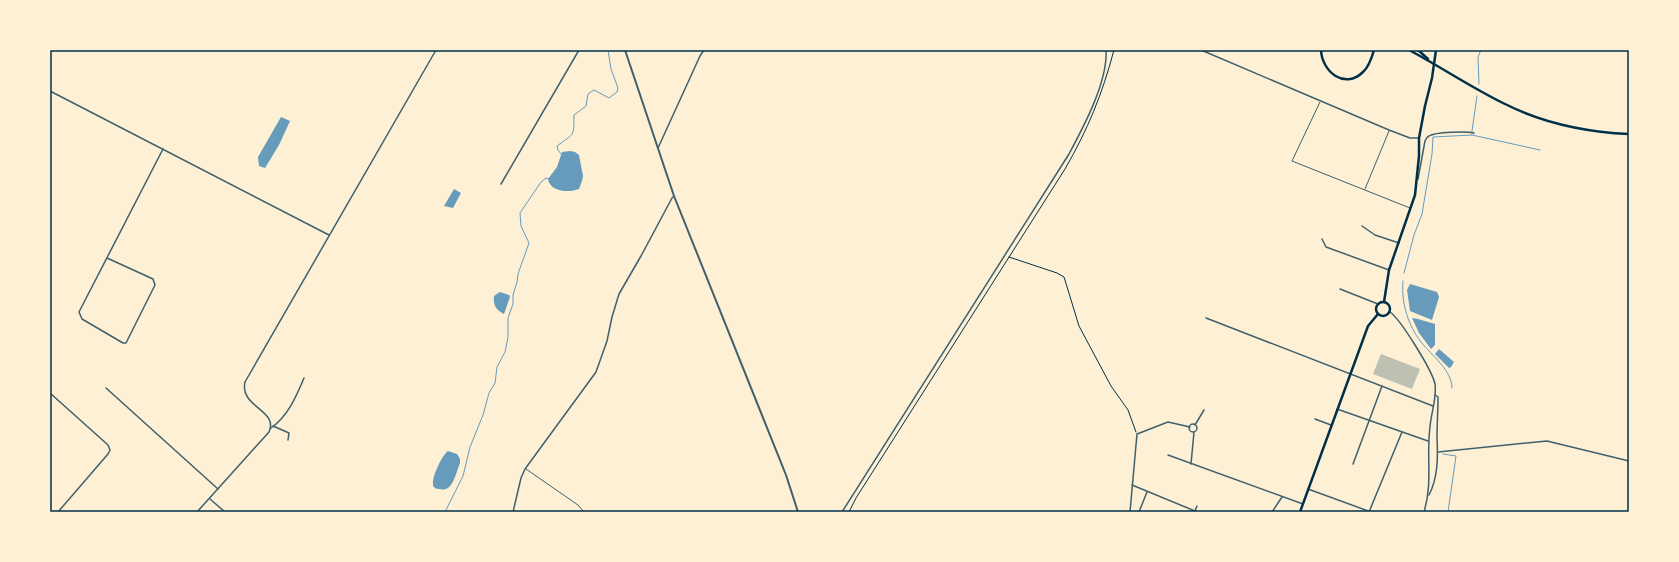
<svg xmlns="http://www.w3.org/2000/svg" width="1679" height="562" viewBox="0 0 1679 562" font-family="Ubuntu,sans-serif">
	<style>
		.water { fill: #669bbc }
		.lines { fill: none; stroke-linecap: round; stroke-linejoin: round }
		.stream { stroke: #669bbc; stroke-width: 1 }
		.building { fill: #bec0b2 }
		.path { stroke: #003049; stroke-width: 1 }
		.service { stroke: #3f606c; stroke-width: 1 }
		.minor { stroke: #3f606c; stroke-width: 1.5 }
		.tertiary { stroke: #3f606c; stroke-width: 2 }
		.primary { stroke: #003049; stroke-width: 2.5 }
		.neatline { fill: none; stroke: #003049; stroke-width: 1.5 }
	</style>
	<rect width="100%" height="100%" fill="#fdf0d5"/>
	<g class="water">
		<polygon points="281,117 290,121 279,145 265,168 259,166 258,157"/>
		<path d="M570,151L575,152L579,155L583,176L582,181L579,189C569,193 550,192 548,179L557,167L562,152Z"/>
		<polygon points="454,189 461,193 453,208 444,206"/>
		<polygon points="1410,284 1437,292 1439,297 1432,320 1410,311 1407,290"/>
		<path d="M500,292L509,295L510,297L504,314C496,310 493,305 494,296Z"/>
		<polygon points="1412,318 1418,319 1435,324 1435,345 1431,349 1419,333"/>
		<polygon points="1439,349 1454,362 1451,367 1449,368 1435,354"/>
		<path d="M448,451L457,454L460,459V463C456,472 453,493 440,489C436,489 433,488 433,484C432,477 442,455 448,451Z"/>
	</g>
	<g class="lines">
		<g class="stream">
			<polyline points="1479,84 1478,57 1481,50"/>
			<polyline points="1472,131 1477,96"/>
			<polyline points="1472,135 1540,150"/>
			<path d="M561,154L558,150L557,146C574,133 574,138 574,115L586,106L588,94L594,90L609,98L617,92L618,88L611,69L608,50"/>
			<polyline points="1404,273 1414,235 1422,214 1432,154 1433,137 1472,135 1472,134"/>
			<path d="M1403,281C1401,303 1408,325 1421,342C1432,356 1452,370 1452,388"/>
			<polyline points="1443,454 1456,456 1448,512"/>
			<polyline points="445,512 463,476 470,447 483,415 489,393 495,383 497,367 505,352 508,337 508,318 513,304 513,295 517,282 518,274 529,243 521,226 520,213 541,182 546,178 549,179"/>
		</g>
	</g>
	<polygon class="building" points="1381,354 1420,369 1412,389 1373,374"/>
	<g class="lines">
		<g class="path">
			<polyline points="1009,257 1057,273 1064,277 1079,326 1111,386 1128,410 1136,432"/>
			<path d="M849,512L856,498L1065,169C1088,129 1102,95 1114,50"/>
		</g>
		<g class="service">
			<polyline points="1320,102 1292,161 1410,208"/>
			<polyline points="1365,189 1389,131"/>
			<polyline points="526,469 578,505 584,512"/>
		</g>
		<g class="minor">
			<polyline points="1201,50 1389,130 1410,138 1419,138"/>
			<polyline points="50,91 329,235"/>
			<polyline points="658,148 700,56 704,50"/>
			<path d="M1418,179L1425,141C1426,138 1427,137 1429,136C1435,132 1467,131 1474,133"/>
			<polyline points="501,184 579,50"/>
			<polyline points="1362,226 1375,235 1399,243"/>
			<polyline points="1322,239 1326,247 1389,270"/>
			<polyline points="107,258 153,279 155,285 126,343 123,343 82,319 79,312 163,149"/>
			<polyline points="1340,289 1378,304"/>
			<path d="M1390,312C1401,320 1432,370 1435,384C1437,398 1431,413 1430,427C1426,456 1433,483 1424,512"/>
			<polyline points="1206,318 1433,406"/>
			<polyline points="106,388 218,489"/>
			<polyline points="50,393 108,445 110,450 108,454 58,512"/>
			<polyline points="1337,409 1428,441"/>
			<polyline points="1315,419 1331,425"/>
			<circle cx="1193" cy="428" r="4"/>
			<polyline points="1195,425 1204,410"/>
			<polyline points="273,426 289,433 288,440"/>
			<path d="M271,428C288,416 296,397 304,378"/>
			<polyline points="1438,452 1547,441 1629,461"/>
			<polyline points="1168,455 1303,504"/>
			<polyline points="1191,464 1194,432"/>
			<polyline points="1353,464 1382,386"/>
			<polyline points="1132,485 1195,511 1197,506"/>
			<polyline points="1308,489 1371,512"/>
			<path d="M1429,495C1438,478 1438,457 1437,438C1437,424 1438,411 1438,397L1435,395"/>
			<polyline points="210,499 225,512"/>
			<path d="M197,512L269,432C279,410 239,407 245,382L436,50"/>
			<polyline points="513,512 521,478 525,469 596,372 607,341 612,317 619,294 641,256 672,198 674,196"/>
			<path d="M842,512L1069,154C1084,126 1108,81 1106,50"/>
			<polyline points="1130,512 1137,434 1168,422 1190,427"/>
			<polyline points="1139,512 1147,492"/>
			<polyline points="1272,512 1282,497"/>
			<polyline points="1369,512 1402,432"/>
		</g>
		<polyline class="tertiary" points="625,50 674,196 786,475 798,512"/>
		<g class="primary">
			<path d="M1321,50C1322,72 1345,90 1363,72C1369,67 1372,57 1374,50"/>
			<path d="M1409,50C1441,67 1472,88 1505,104C1543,123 1586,132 1629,134"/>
			<polyline points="1418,50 1428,59"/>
			<circle cx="1383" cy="309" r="7"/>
			<polyline points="1384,302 1389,270 1415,195 1419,156 1419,138 1425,106 1432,78 1436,50"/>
			<polyline points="1300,512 1368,326 1378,314"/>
		</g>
	</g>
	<rect width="1679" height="562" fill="none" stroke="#fdf0d5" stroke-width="102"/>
	<rect x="51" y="51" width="1577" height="460" class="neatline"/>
</svg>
